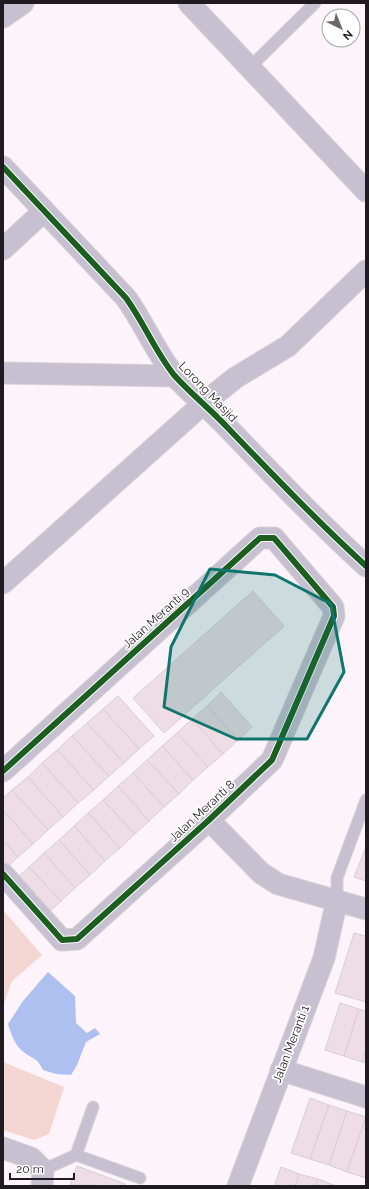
<svg xmlns="http://www.w3.org/2000/svg" width="369" height="1189" viewBox="0 0 369 1189" font-family="Raleway,sans-serif">
	<style>
		.green { fill: #f3d5d1 }
		.water { fill: #aec0f0 }
		.building { fill: #eedde4; stroke: #d7cfd3 }
		.lines { fill: none; stroke-linecap: round; stroke-linejoin: round }
		.service-casing { stroke: #d8d2d6; stroke-width: 13 }
		.minor-casing { stroke: #d8d2d6; stroke-width: 23 }
		.service { stroke: #c6c0d0; stroke-width: 11 }
		.minor { stroke: #c6c0d0; stroke-width: 21 }
		.cycleway-casing { stroke: #fff; stroke-width: 8 }
		.cycleway { stroke: #1b5e20; stroke-width: 6 }
		.marked { fill: #0f766e; fill-opacity: 0.2; stroke: #0f766e; stroke-width: 3; stroke-linejoin: round }
		.labels { text-anchor: middle; dominant-baseline: central; stroke-width: 3.5; stroke-linejoin: round; paint-order: stroke }
		.street-label { font-size: 12px; fill: #201b20; stroke: #fff }
	</style>
	<rect width="100%" height="100%" fill="#fcf4fa"/>
	<g class="green">
		<polygon points="3,910 42,955 12,981 3,1006"/>
		<polygon points="3,1062 64,1087 49,1134 34,1140 3,1130"/>
	</g>
	<path class="water" d="M48,972L75,996L76,1023L87,1033L95,1028L100,1034L86,1042L77,1065L71,1075L56,1074L43,1070C37,1058 35,1060 25,1053C16,1048 11,1034 8,1024L23,1001Z"/>
	<g class="building">
		<polygon points="253,591 284,626 164,733 133,698"/>
		<polygon points="221,692 252,727 238,740 207,706"/>
		<polygon points="118,696 154,736 139,749 103,709"/>
		<polygon points="207,706 238,740 223,754 192,719"/>
		<polygon points="103,709 139,749 124,763 87,723"/>
		<polygon points="192,719 223,754 208,767 177,733"/>
		<polygon points="87,723 124,763 109,776 72,736"/>
		<polygon points="177,733 208,767 193,780 162,746"/>
		<polygon points="72,736 109,776 94,790 57,750"/>
		<polygon points="162,746 193,780 179,794 147,760"/>
		<polygon points="57,750 94,790 78,803 42,763"/>
		<polygon points="147,760 179,794 164,807 133,773"/>
		<polygon points="42,763 78,803 63,817 28,777"/>
		<polygon points="133,773 164,807 149,821 118,786"/>
		<polygon points="28,777 63,817 48,830 12,790"/>
		<polygon points="118,786 149,821 135,834 103,800"/>
		<polygon points="12,790 48,830 33,844 3,810 3,798"/>
		<polygon points="103,800 135,834 120,848 88,813"/>
		<polygon points="3,810 33,844 18,857 3,840"/>
		<polygon points="88,813 120,848 105,861 74,826"/>
		<polygon points="74,826 105,861 90,875 59,840"/>
		<polygon points="3,840 18,857 3,871"/>
		<polygon points="59,840 90,875 75,888 44,853"/>
		<polygon points="366,847 366,881 354,877"/>
		<polygon points="44,853 75,888 61,901 29,867"/>
		<polygon points="29,867 61,901 46,915 15,880"/>
		<polygon points="354,933 366,936 366,1002 335,993"/>
		<polygon points="340,1003 359,1009 344,1056 325,1050"/>
		<polygon points="359,1009 366,1011 366,1051 362,1062 344,1056"/>
		<polygon points="366,1051 366,1063 362,1062"/>
		<polygon points="310,1098 329,1105 310,1159 291,1153"/>
		<polygon points="329,1105 347,1111 329,1165 310,1159"/>
		<polygon points="347,1111 366,1117 347,1172 329,1165"/>
		<polygon points="366,1117 366,1178 347,1172"/>
		<polygon points="77,1166 125,1184 125,1186 70,1185"/>
		<polygon points="281,1167 299,1174 295,1186 274,1186"/>
		<polygon points="299,1174 318,1179 315,1186 295,1186"/>
		<polygon points="318,1179 336,1186 315,1186"/>
	</g>
	<g class="lines">
		<g class="service-casing">
			<g id="service">
				<polyline points="251,66 315,3"/>
				<polyline points="337,900 337,878 366,800"/>
				<polyline points="76,1155 140,1178"/>
				<polyline points="43,1170 76,1155 93,1107"/>
			</g>
		</g>
		<g class="minor-casing">
			<g id="minor">
				<polyline points="189,3 366,191"/>
				<polyline points="3,17 23,3"/>
				<path d="M3,167L126,298C144,323 155,351 174,375C190,393 210,409 226,426C272,474 317,521 366,566"/>
				<polyline points="3,249 44,211"/>
				<polyline points="3,373 175,376"/>
				<polyline points="3,583 204,403 235,378 288,346 366,271"/>
				<polyline points="3,771 260,538 274,538 333,607 334,616 272,760 209,820 77,939 62,940 3,874"/>
				<polyline points="209,820 261,873 278,884 366,909"/>
				<polyline points="281,1070 366,1097"/>
				<polyline points="3,1148 31,1158 43,1170 42,1186"/>
				<polyline points="238,1186 324,958 337,900"/>
			</g>
		</g>
		<use href="#service" class="service"/>
		<use href="#minor" class="minor"/>
		<g class="cycleway-casing">
			<g id="cycleway">
				<path d="M3,167L126,298C144,323 155,351 174,375C190,393 210,409 226,426C272,474 317,521 366,566"/>
				<polyline points="3,771 260,538 274,538 333,607 334,616 272,760 209,820 77,939 62,940 3,874"/>
			</g>
		</g>
		<use href="#cycleway" class="cycleway"/>
	</g>
	<path class="marked" d="M210,569L275,575L331,604L344,672L307,739H236L164,707L171,647Z"/>
	<g class="labels">
		<g class="street-label">
			<text transform="translate(208 392) rotate(46)">Lorong Masjid</text>
			<text transform="translate(156 618) rotate(-42)">Jalan Meranti 9</text>
			<text transform="translate(202 811) rotate(-43)">Jalan Meranti 8</text>
			<text transform="translate(291 1044) rotate(-69)">Jalan Meranti 1</text>
		</g>
	</g>
	<rect width="369" height="1189" fill="none" stroke="#201b20" stroke-width="8"/>
	<g transform="translate(341 28) rotate(137)"><circle r="19" fill="#ffffff" stroke="#a6a4a6"/>
	<path d="M0-3L7 15L0 10L-7 15Z" fill="#6d676c"/>
	<text y="-6" font-size="11" font-weight="bold" text-anchor="middle" fill="#201b20">N</text>
	</g>
	<path d="M10 1173v6h64v-6" fill="none" stroke="#201b20" stroke-width="2"/>
	<text x="16" y="1173" font-size="12" fill="#201b20" stroke="#ffffff" stroke-width="3" paint-order="stroke">20 m</text>
</svg>
